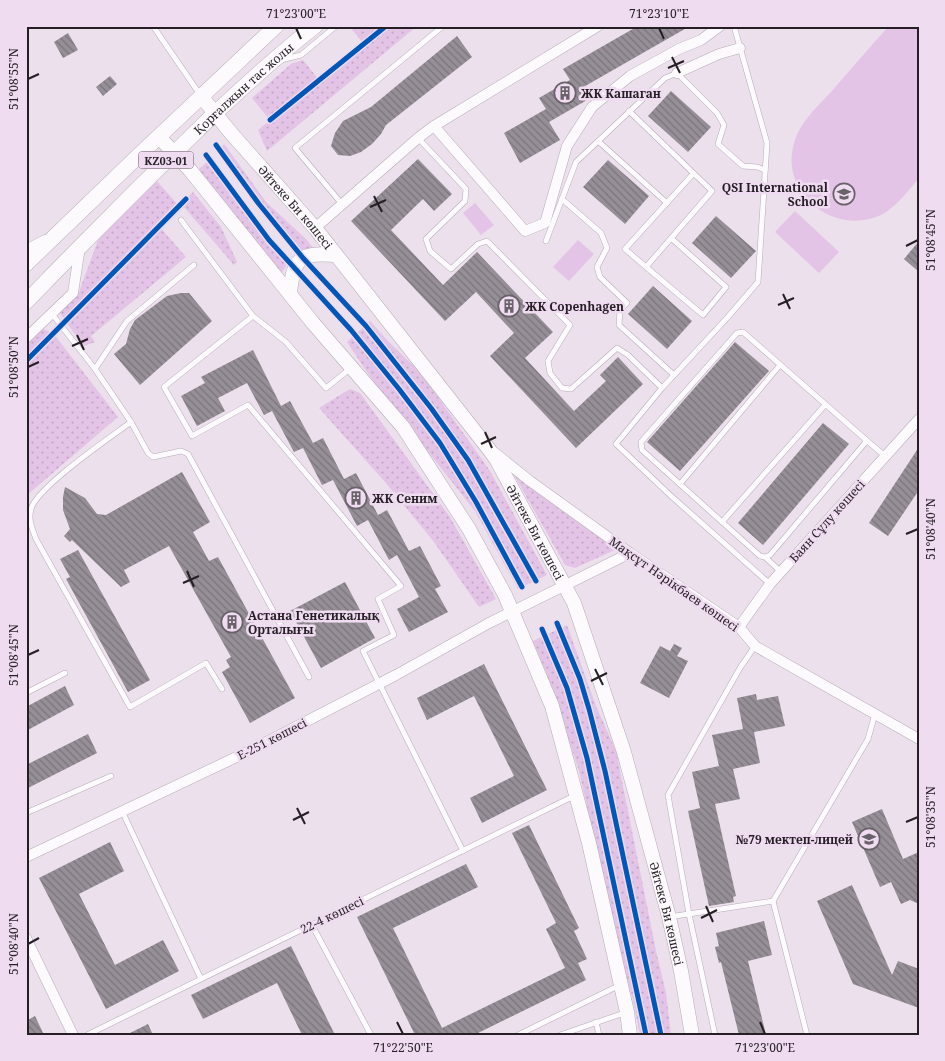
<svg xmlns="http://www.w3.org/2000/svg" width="945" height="1061" viewBox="0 0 945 1061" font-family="'Noto Serif',serif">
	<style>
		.grass { fill: url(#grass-dots) }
		.pitch { fill: #e4c4e6 }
		.building { fill: url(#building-back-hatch) }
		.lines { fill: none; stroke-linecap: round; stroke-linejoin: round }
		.lane-casing { stroke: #b5adb6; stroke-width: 6 }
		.street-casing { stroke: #b5adb6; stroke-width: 11 }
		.secondary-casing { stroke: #b5adb6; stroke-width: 15 }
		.primary-casing { stroke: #b5adb6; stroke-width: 16 }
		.lane { stroke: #fcfafc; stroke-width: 5 }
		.street { stroke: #fcfafc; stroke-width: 10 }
		.secondary { stroke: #fcfafc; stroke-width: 14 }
		.primary { stroke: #fcfafc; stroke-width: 15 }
		.cycleway-casing { stroke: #efdcf0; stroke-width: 8 }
		.cycleway { stroke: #0057b8; stroke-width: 5 }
		.ticks { fill: none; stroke: #251e25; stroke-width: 2 }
		.labels { text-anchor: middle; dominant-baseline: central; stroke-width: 5; stroke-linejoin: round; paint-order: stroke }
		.shield { fill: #efdcf0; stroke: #625762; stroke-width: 1 }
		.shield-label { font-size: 11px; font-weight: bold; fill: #251e25 }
		.street-label { font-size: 12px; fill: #251e25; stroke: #efdcf0 }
		.poi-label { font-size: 12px; font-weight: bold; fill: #251e25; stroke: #efdcf0; text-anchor: start }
		.neatline { fill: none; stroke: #251e25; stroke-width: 2 }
		.ticks-label { font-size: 12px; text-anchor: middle; fill: #251e25 }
	</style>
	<defs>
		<pattern id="grass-dots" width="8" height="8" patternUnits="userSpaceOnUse" patternTransform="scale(1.25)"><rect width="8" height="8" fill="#e4c4e6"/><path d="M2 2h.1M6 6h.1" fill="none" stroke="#c3a8c5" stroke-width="1.8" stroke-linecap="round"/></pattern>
		<pattern id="building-back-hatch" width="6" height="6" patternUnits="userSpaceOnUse" patternTransform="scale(1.25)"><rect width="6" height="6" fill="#968f97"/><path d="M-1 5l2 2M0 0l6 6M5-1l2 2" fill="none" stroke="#7a747b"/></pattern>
	</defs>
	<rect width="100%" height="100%" fill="#ebe0ec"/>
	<g class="grass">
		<polygon points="349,26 386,26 363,43"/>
		<polygon points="390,26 417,26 267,151 258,130 270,120 252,98 291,64 303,60 319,80 294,101"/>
		<polygon points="224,144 267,203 306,239 314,249 297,251 219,150"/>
		<polygon points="209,160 288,263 282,272 282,278 197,171"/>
		<polygon points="157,181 179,206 193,192 221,227 237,262 234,265 184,207 167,224 163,222 159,226 186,257 91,336 95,342 84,346 66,322 116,269 65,321 60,313 79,292 98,240"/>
		<polygon points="370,321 387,340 421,373 490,471 547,575 518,589 475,511 379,390 347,342"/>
		<polygon points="43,329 53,333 118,417 26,496 26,345"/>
		<polygon points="350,389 360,393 450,517 496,599 479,607 434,542 385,482 319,408"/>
		<polygon points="514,475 529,484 617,549 575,568 565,565"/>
		<polygon points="567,625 596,706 616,751 656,951 666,993 671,1035 640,1035 633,1000 621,959 579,771 545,670 533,641"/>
	</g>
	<g class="pitch">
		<path d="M889,26H919V178C908,191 896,207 881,215C833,237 777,191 795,140C801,121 818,106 831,92C850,70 869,48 889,26Z"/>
		<polygon points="475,203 494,225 481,235 463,213"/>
		<polygon points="795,211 839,252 819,273 775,232"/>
		<polygon points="578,240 594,254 569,281 553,267"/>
	</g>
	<g class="building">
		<polygon points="638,26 690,26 580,89 587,100 549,122 560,140 520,163 504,133 546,109 539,98 570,80 563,69"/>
		<polygon points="68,33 78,50 63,58 54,42"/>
		<polygon points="457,36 472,57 386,125 381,134 372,144 361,152 350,156 338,155 331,146 335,133 343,121 371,107"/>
		<polygon points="110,76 117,84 103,96 96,87"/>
		<polygon points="671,91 711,127 688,152 648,116"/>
		<polygon points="418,159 452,194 434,211 423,199 391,230 443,285 477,252 553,332 525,358 574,411 606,381 600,375 618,357 643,384 576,448 490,356 514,333 476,292 445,321 351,221"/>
		<polygon points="608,160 649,196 625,224 583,187"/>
		<polygon points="716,216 756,251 731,278 692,243"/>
		<polygon points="919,241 919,272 904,259"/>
		<polygon points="653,286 692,321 667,349 628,314"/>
		<polygon points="181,293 189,293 212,321 140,385 114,354 126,344 130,329 135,320 167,296"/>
		<polygon points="735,342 769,371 680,471 647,442"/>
		<polygon points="253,350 281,406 290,401 313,443 323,438 344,479 356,473 378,515 387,510 409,551 420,546 441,586 435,589 448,612 409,632 397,609 419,597 397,555 389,560 368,520 357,526 333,480 322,485 303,448 294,452 272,411 264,415 247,383 218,398 225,411 197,426 181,396 205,383 201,377"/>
		<polygon points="823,423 849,444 763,545 738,523"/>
		<polygon points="919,447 919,490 888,536 869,523"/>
		<polygon points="182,472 210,522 193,532 209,561 218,557 295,698 250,723 222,672 230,667 226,660 231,657 169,546 124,570 130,582 121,587 72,540 70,542 64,536 70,529 63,510 63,497 65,487 85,498 97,514 106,515"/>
		<polygon points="78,550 150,680 128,692 66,579 70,577 60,559"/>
		<polygon points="345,582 375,638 321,668 290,611"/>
		<polygon points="674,644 682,648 677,656 688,661 669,698 640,683 660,646 670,651"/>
		<polygon points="484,664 547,790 482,823 470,798 514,776 474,696 427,720 417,698"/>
		<polygon points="65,686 74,705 26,731 26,707"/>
		<polygon points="756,694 757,700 778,696 785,726 754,732 760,763 733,769 740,799 715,804 736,896 733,897 734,902 709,906 688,811 700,808 692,772 719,766 712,735 743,729 737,698"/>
		<polygon points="88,734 97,753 26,789 26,765"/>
		<polygon points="882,809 903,859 919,852 919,904 910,900 901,904 891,882 880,887 852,822"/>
		<polygon points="529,825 579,928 574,931 587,959 578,963 586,980 474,1035 415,1035 357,917 466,864 478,887 393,928 442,1028 565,968 546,929 556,923 512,833"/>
		<polygon points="110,842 124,871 79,894 115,965 163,940 179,971 106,1009 39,878"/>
		<polygon points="852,885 892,975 898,961 919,969 919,1008 853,984 817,901"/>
		<polygon points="764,921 772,955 748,961 766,1035 739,1035 721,962 719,963 715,947 719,946 716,933"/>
		<polygon points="291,946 335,1035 302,1035 277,983 203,1019 191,995"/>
		<polygon points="35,1016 44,1035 26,1035 26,1021"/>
		<polygon points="148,1024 153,1035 126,1035"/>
	</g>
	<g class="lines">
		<g class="lane-casing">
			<g id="lane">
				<polyline points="153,26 201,96"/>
				<polyline points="734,26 767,143 758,282 727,318 662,388 616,444 670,495 770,584"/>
				<polyline points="759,26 762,26"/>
				<polyline points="281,60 301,55 336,26"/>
				<polyline points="629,111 712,191 646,267 703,315 726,287 671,238"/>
				<polyline points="418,138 466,189 465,201 426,239 430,251 451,269 478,244 487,241 570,325 548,361 550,373 562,388 571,389 617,348 628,355 662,388"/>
				<polyline points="598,141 667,203"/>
				<polyline points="562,199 601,233 607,248 597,267 600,277 627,303 620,310 619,325 674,375"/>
				<polyline points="342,204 295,148 443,26"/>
				<polyline points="181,220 253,316"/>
				<polyline points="546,241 576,162 665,78 677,73 717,113 724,125 718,144 743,166 757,167 765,170"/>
				<polyline points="646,267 625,249 693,174"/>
				<path d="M52,314L95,369L131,422C111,437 37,487 31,509C28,520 32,528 36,539L130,707L206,663L222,689"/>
				<polyline points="351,368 326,388 286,342 253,316 164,387 192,436 248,405 401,586 378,599 394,635 363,651 463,851"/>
				<polyline points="95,369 127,321 194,265"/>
				<polyline points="131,422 148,453 153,457 181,451 188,454 309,677"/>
				<polyline points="865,439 885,456"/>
				<polyline points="680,484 780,365"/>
				<polyline points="722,522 825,405"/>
				<polyline points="765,557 770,555 865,443 865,439 743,332 737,333 641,442 642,450 760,556 765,557 781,572"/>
				<polyline points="26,693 65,673"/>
				<polyline points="122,811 201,979"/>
				<polyline points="26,813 111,776"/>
				<polyline points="669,917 773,901"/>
				<polyline points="312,925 371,1035"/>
				<polyline points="596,1022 599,1035"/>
				<polyline points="87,1035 576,795"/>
				<polyline points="518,1035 620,985"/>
				<polyline points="560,1035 627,1012"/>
				<polyline points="715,1035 689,914 668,795 740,668 755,646"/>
				<polyline points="807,1035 773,901 868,739 875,714"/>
			</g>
		</g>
		<g class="street-casing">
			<g id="street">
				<polyline points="677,73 719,54 740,48"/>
				<polyline points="434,126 525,231 545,223 567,146 592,107 630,76 679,49 701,40 720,26"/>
				<polyline points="315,228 418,138 434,126 598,26"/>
				<polyline points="26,250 45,240"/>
				<polyline points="26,338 73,293 80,247"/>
				<polyline points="495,453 530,481 630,553 739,627 755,646 919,739"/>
				<polyline points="739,627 770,584 919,419"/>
				<polyline points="26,857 247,752 396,675 489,623 630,553"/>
				<polyline points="26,938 73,1035"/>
			</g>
		</g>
		<g class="secondary-casing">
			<g id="secondary">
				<path id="s1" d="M201,96L231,133L315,228L488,448L496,459L574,603L624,752L669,917L681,971L692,1035"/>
				<polyline points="159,137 190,170 313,323 403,427 469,529 505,595 552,706 589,843 627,1012 630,1035"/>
				<path d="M290,294C293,258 300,252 335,255"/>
			</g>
		</g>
		<g class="primary-casing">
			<g id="primary">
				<polyline points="26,264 135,159 276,26"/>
				<path id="s2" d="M26,302C86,240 147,179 209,119C243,87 278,55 315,26"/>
			</g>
		</g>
		<use href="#lane" class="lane"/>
		<use href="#street" class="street"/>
		<use href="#secondary" class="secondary"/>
		<use href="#primary" class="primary"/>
		<g class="cycleway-casing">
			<g id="cycleway">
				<polyline points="270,120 386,26"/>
				<polyline points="216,145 259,204 303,258 366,326 431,408 468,460 536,581"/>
				<polyline points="206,155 269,240 351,330 399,389 440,443 476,502 522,587"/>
				<polyline points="26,361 186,199"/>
				<polyline points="557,623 580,679 589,709 605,771 661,1035"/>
				<polyline points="542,629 567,688 587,758 646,1035"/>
			</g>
		</g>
		<use href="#cycleway" class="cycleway"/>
	</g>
	<path class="ticks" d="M296,28L301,39M659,28L664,39M672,57L680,73M668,68L684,61M28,79L39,74M374,196L382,212M370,207L386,200M906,246L918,240M783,294L790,309M778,305L794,298M77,335L84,350M72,346L88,339M28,367L39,362M485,432L492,448M481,444L496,437M906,534L918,529M187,571L194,587M183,583L199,576M28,655L39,650M595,669L603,685M591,681L607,673M297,808L305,824M293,820L309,812M906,822L918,817M706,906L713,922M701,918L717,910M28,944L39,938M397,1022L403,1034M760,1022L765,1034"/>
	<defs>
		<g id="building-ring" transform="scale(1.125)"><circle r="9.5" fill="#efdcf0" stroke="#6a626b" stroke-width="1.5"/><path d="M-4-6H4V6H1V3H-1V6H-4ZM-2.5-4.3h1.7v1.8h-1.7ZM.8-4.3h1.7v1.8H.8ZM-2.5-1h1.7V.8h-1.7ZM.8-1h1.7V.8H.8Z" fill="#6a626b"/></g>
		<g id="school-ring" transform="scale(1.125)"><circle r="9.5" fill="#efdcf0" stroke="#6a626b" stroke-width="1.5"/><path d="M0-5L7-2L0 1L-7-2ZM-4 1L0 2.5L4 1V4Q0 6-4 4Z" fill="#6a626b"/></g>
	</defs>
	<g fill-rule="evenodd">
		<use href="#building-ring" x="565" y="93"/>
		<use href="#school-ring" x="844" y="194"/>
		<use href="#building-ring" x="509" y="306"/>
		<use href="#building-ring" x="356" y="498"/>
		<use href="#building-ring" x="232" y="622"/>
		<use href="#school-ring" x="869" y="839"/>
	</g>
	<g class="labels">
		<rect class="shield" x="138.5" y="151.5" width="55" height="17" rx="4"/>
		<g class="shield-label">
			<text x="166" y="160">KZ03-01</text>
		</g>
		<g class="street-label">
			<text stroke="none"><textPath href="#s2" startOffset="305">Қорғалжын тас жолы</textPath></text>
			<text stroke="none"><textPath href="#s1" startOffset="146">Әйтеке Би көшесі</textPath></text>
			<text transform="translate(827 521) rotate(-48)">Баян Сұлу көшесі</text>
			<text stroke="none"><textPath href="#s1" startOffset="551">Әйтеке Би көшесі</textPath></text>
			<text transform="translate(674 584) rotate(35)">Мақсұт Нәрікбаев көшесі</text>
			<text transform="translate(272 739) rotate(-27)">Е-251 көшесі</text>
			<text stroke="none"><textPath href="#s1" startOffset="956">Әйтеке Би көшесі</textPath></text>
			<text transform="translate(332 915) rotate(-26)">22-4 көшесі</text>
		</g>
		<g class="poi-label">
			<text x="581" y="93">ЖК Кашаган</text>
			<text x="828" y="187" text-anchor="end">QSI International<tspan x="828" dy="14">School</tspan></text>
			<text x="525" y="306">ЖК Copenhagen</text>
			<text x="372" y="498">ЖК Сеним</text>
			<text x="248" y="615">Астана Генетикалық<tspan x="248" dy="14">Орталығы</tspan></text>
			<text x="853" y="839" text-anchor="end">№79 мектеп-лицей</text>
		</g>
	</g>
	<rect width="945" height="1061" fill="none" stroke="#efdcf0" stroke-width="55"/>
	<rect x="28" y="28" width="890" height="1006" class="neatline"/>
	<g class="ticks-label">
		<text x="296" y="18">71°23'00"E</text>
		<text x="659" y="18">71°23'10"E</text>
		<text transform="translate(14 79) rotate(-90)" y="4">51°08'55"N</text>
		<text transform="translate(931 240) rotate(-90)" y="4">51°08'45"N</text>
		<text transform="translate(14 367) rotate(-90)" y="4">51°08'50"N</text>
		<text transform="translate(931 529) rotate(-90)" y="4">51°08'40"N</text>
		<text transform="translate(14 655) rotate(-90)" y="4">51°08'45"N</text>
		<text transform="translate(931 817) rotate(-90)" y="4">51°08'35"N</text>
		<text transform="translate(14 944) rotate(-90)" y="4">51°08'40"N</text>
		<text x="403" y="1052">71°22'50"E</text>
		<text x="765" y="1052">71°23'00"E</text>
	</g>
</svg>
